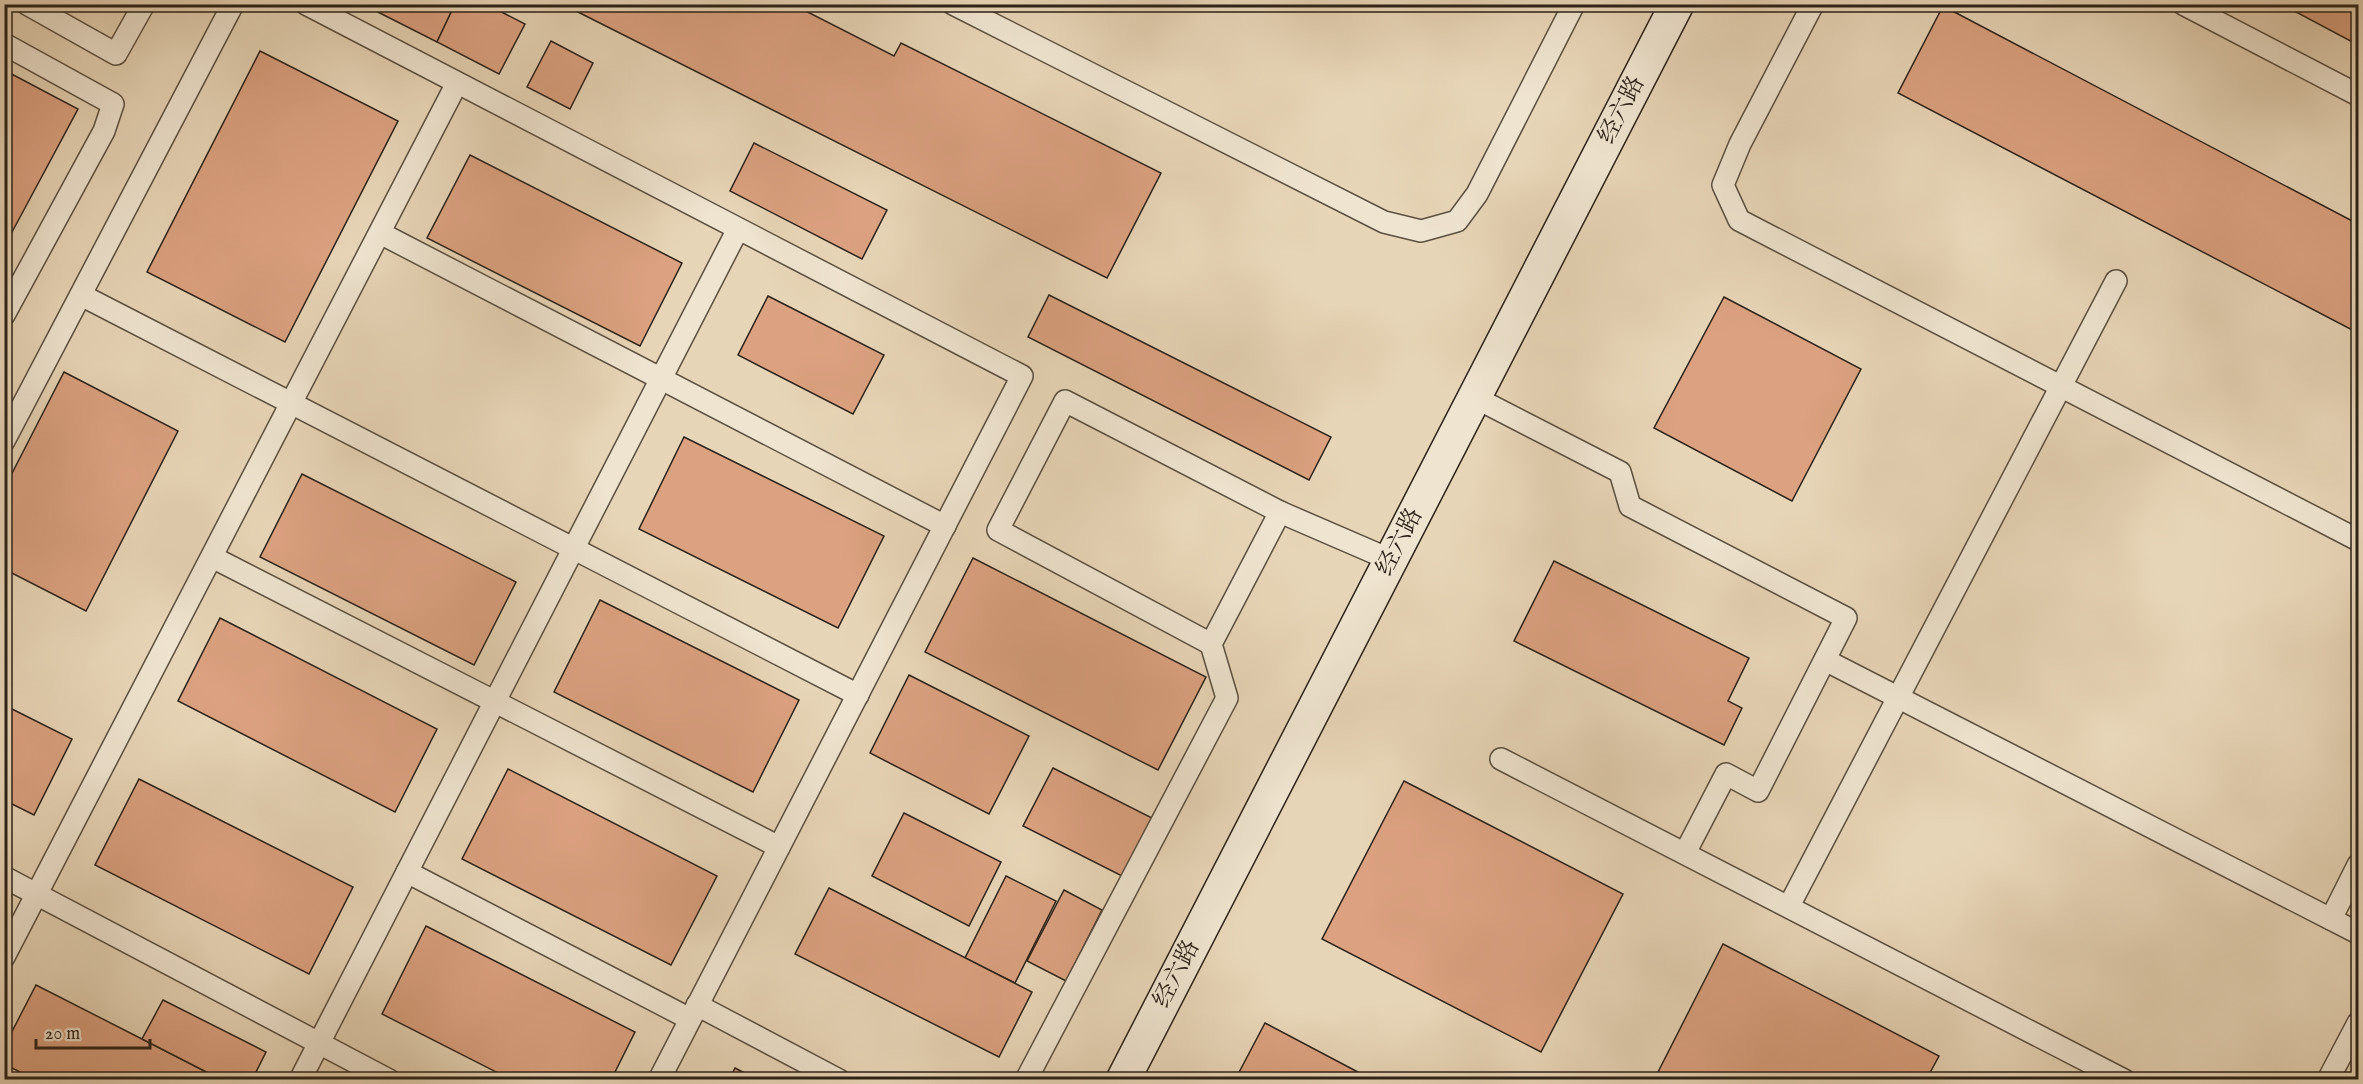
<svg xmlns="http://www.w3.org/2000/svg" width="2363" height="1084" viewBox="0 0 2363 1084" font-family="'IM FELL English','Noto Serif SC',serif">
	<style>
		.building { fill: #dba180; stroke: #2b2218; stroke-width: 1.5 }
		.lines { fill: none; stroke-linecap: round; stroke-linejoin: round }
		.lane-casing { stroke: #5a4f40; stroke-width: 24 }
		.secondary-casing { stroke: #2b2218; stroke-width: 36 }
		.lane { stroke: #efe4d0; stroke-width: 21 }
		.secondary { stroke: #efe4d0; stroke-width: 33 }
		.labels { text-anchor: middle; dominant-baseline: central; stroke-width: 4.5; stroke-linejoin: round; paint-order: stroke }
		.street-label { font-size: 24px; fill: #2b2218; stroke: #efe4d0 }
	</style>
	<rect width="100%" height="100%" fill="#e7d5b7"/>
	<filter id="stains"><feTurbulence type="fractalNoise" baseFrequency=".00333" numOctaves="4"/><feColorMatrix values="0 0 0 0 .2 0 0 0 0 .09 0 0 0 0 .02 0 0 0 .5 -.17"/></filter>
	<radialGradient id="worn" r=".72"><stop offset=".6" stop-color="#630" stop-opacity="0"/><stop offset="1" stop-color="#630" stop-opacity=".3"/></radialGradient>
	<g class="building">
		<polygon points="362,4 455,4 437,42"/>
		<polygon points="455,4 486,4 525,24 499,74 437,42"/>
		<polygon points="562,4 792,4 894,56 901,43 1161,173 1107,278"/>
		<polygon points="2281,4 2358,4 2358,45"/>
		<polygon points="1943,6 2358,224 2358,333 1898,93"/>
		<polygon points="551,41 593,63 570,109 527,87"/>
		<polygon points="260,51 398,121 285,342 147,272"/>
		<polygon points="4,70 78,109 4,247"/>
		<polygon points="754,143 887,210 862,259 730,191"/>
		<polygon points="470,155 682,263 640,346 427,238"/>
		<polygon points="1049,295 1331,437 1309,480 1028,337"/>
		<polygon points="768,296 884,355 853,414 738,355"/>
		<polygon points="1724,297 1861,369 1792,501 1654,428"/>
		<polygon points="64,372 178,431 86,611 4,569 4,489"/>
		<polygon points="684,437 884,536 838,628 639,529"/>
		<polygon points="302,474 516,582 474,665 260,557"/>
		<polygon points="973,558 1206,677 1158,770 925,652"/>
		<polygon points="1554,561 1749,658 1728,701 1742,708 1724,745 1514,641"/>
		<polygon points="600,600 799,700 753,792 554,692"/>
		<polygon points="220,618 437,729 395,812 178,701"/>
		<polygon points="909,675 1029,736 989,814 870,753"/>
		<polygon points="4,705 72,739 34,815 4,800"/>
		<polygon points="1053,768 1156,820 1126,878 1023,826"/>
		<polygon points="508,769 717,876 671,965 462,859"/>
		<polygon points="139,779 353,887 309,974 95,865"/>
		<polygon points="1404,781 1623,894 1541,1052 1322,939"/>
		<polygon points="904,813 1001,862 969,926 872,876"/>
		<polygon points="1006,876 1056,901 1015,983 965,958"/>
		<polygon points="829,888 1032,992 999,1057 795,954"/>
		<polygon points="1064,890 1102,910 1066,981 1027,961"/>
		<polygon points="426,926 635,1032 611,1080 512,1080 382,1014"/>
		<polygon points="1723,944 1939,1056 1926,1080 1654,1080"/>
		<polygon points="36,985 142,1039 222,1080 36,1080 4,1064 4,1047"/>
		<polygon points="163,1000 266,1052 252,1080 222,1080 142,1039"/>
		<polygon points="1265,1023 1373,1080 1235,1080"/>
		<polygon points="735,1068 758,1080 729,1080"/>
	</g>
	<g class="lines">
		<g class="lane-casing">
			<g id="lane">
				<polyline points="27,4 116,54 144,4"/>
				<polyline points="306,4 1022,376 659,1080"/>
				<polyline points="953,4 1384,222 1421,231 1457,221 1477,194 1574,4"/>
				<polyline points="1813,4 1740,144 1723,185 1739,220 2358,540"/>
				<polyline points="2183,4 2358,95"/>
				<polyline points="4,44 113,104 104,131 4,315"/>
				<polyline points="380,233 945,526"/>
				<polyline points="81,295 858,695"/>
				<polyline points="1474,397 1620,472 1630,506 1846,618 1758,791 1726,774 1685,853"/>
				<polyline points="4,441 233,4"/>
				<polyline points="212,557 779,847"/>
				<polyline points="1211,644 998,530 1065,401 1280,512 1391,560"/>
				<polyline points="1825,660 2358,933"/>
				<polyline points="1501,759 2124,1080"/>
				<polyline points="407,872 690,1019"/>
				<polyline points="4,877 389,1080"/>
				<polyline points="1789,906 2116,281"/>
				<polyline points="2331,919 2358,865"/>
				<polyline points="4,957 457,83"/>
				<polyline points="697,1005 839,1080"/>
				<polyline points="300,1080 738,229"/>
				<polyline points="1026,1080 1227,698 1211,644 1280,512"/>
				<polyline points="2328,1080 2358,1023"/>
			</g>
		</g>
		<g class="secondary-casing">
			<polyline id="secondary" points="1123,1080 1677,4"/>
		</g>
		<use href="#lane" class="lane"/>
		<use href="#secondary" class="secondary"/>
	</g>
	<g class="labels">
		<g class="street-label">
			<text transform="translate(1622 110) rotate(-63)">经六路</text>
			<text transform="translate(1400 542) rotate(-63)">经六路</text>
			<text transform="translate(1177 974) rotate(-63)">经六路</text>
		</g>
	</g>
	<rect width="2363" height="1084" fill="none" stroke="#e7d5b7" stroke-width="24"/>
	<rect x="6" y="6" width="2351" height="1072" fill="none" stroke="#2b2218" stroke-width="3"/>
	<rect x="12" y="12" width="2339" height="1060" fill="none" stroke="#2b2218" stroke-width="1.5"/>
	<path d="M36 1039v9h114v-9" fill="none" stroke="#2b2218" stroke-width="3"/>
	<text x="45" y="1039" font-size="18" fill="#2b2218" stroke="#efe4d0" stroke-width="4.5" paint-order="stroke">20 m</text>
	<rect width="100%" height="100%" filter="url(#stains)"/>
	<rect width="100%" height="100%" fill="url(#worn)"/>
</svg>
